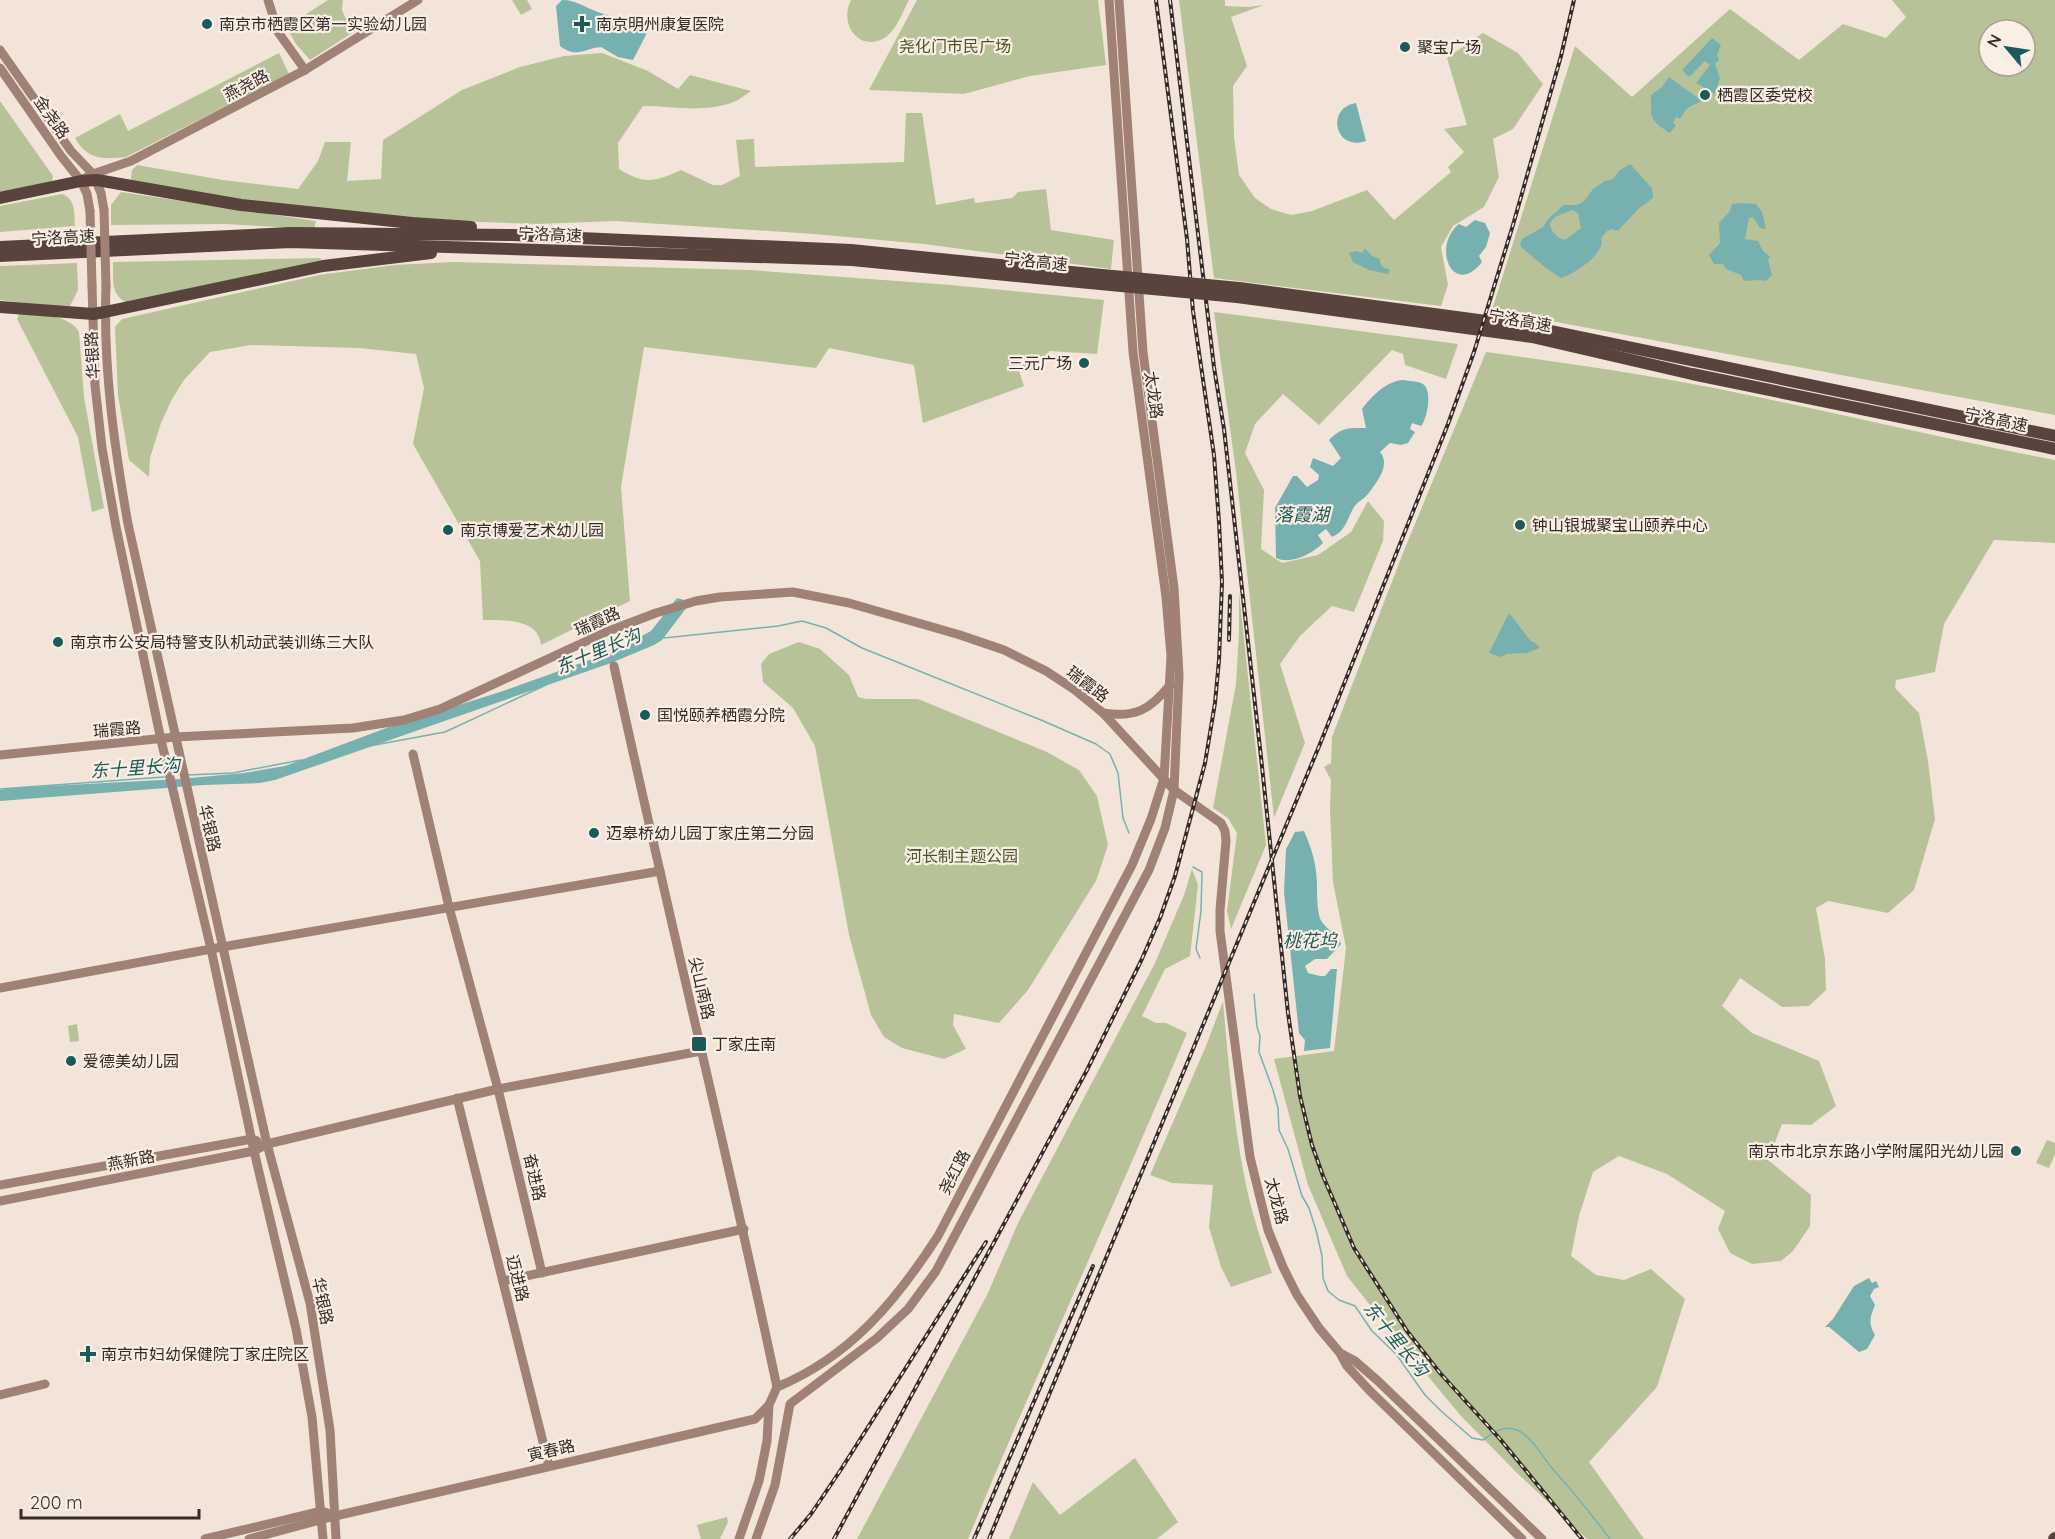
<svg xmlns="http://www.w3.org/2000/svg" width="2055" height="1539" viewBox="0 0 2055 1539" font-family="Quicksand,'Noto Sans SC',sans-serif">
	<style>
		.green { fill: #b8c298; fill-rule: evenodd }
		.water { fill: #76b1af; fill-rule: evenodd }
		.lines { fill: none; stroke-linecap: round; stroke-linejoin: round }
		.stream { stroke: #76b1af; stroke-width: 1.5 }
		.secondary { stroke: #9f8175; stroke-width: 9 }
		.highway { stroke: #58433d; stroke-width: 12 }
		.rail-casing { stroke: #362a26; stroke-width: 4 }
		.rail { stroke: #faefe5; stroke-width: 1.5; stroke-dasharray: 4.5; stroke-linecap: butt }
		.secondary-bridge { stroke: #9f8175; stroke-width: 9 }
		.highway-bridge { stroke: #58433d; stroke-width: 12 }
		.poi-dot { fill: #1a5a59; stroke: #faefe5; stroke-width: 2 }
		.labels { text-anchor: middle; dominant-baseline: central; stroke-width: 4.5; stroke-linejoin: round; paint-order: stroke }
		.poi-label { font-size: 16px; fill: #362a26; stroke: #faefe5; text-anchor: start }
		.park-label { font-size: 16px; fill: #495629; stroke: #faefe5 }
		.street-label { font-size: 16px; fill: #362a26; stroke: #faefe5 }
		.water-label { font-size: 18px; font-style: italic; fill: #1a5a59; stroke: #faefe5 }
	</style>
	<rect width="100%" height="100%" fill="#f3e4d9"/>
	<g class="green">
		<polygon points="328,0 343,0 342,10 352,33 310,60 296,44 286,27"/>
		<polygon points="512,0 527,0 532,9 521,15"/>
		<path d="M851,0H909C903,11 897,29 886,37C861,54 838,25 851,0Z"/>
		<polygon points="917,0 1098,0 1106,65 1030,76 964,94 869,90"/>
		<polygon points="1179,0 1225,0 1225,6 1248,7 1264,5 1231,17 1247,66 1233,86 1234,137 1239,175 1255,198 1271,209 1291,215 1312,211 1367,190 1394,220 1451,172 1448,167 1464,152 1444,129 1467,125 1447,58 1483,33 1518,53 1543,84 1513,129 1493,139 1499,177 1484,207 1453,226 1441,247 1448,285 1441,306 1214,278"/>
		<path d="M1892,0H2055V415L1492,310L1575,46L1632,97L1730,9L1799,60L1843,24L1886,38L1906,17ZM1989,30H2025V66H1989Z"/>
		<path d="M279,53L289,74L126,157C104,159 88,161 75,138L120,114L128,131Z"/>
		<path d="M602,53L648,71L678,89L690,75L751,91C745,95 738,101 731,103C702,113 672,106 643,106L618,143L619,169C645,185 654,182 681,170L713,185H722L740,176L736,140L754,139L755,167L904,162L906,113H922L936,205L974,198L975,203L1012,198L1018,192L1046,189L1051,230L1114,240L1111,269L924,244L814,234L615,221L538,224L399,219L282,207L136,183L131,179L132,170L137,165L223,180L298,189L318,161L325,142H351L347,181L381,179L383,140L462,90L520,67L564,56Z"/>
		<polygon points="0,101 53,176 52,181 0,195"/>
		<polygon points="121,192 316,221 314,229 225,224 111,225 111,205"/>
		<path d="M62,194C76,199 74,213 75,226L0,232V206Z"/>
		<path d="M321,258L320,266L129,304C109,294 114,281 113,262Z"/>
		<path d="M454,262L750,270L951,285L1104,300L1097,354L1049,351L1043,370L1019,371L1024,386L923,423L914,365L829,348L816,368L644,347L621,487L630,601L541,645C539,618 502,620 483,620L480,561L413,444L424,388L416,354L359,348L251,345L210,352L184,380L172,399L161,423L150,458L149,477L129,460L118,395L115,327L122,319L319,275L394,265Z"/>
		<polygon points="77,263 78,290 70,306 64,308 0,300 0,266"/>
		<path d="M20,312C39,315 69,314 79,332L84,397L104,508L92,512L78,437L17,319Z"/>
		<polygon points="1214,312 1458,344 1446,379 1405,365 1403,354 1392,350 1319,425 1283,394 1255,424 1245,453 1264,490 1261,549 1282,563 1318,555 1351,532 1368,501 1384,521 1383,541 1354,612 1332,606 1300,636 1280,664 1305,743 1274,818 1236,472"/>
		<path d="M1486,352C1572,364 1658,376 1743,394C1847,415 1950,440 2055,460V543L1994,540L1944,624L1935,672L1896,680L1895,688L1919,713L1928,761L1935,819L1914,890L1888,913L1828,901L1816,908L1825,959L1826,990L1809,1006L1782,1007L1740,978L1722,1006L1752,1033L1819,1061L1836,1106L1811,1125L1782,1124L1768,1160L1811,1195L1810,1226L1793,1251L1781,1261L1752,1264L1730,1253L1718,1229L1725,1211L1667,1174L1619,1156L1593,1172L1579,1216L1571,1256L1596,1275L1624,1280L1651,1269L1685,1299L1657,1387L1589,1462L1644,1539H1587L1517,1473L1461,1416L1396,1338L1347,1276L1308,1185L1274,1059L1334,1051L1346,948L1333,882L1330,810L1331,780L1324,767L1331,763L1332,737L1403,553Z"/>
		<polygon points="1239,592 1266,845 1231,929 1227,911 1237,833 1228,818 1213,808 1236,684 1239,632"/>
		<polygon points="799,642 820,649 849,675 858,697 866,699 918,699 1047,752 1079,770 1097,796 1108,845 1096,881 1028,990 999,1023 954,1014 953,1025 966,1049 944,1059 902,1048 884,1037 871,1015 849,935 815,746 793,708 763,682 761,664 769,654"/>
		<path d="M1192,869L1198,885L1190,956L1165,969L1142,1016L1156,1023H1166L1187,1033C1116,1203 1038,1369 968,1539H857L988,1293L1018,1223L1155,963L1184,895Z"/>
		<path d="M1223,1001C1228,1059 1233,1118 1244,1175C1250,1208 1261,1241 1272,1273L1231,1287L1221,1267L1209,1227L1213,1185L1172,1183L1150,1175L1206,1046Z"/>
		<polygon points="77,1024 79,1041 70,1042 68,1026"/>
		<polygon points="2047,1140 2055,1143 2055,1154 2049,1168 2036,1163"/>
		<polygon points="1135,1458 1178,1522 1157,1539 1009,1539 1033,1482 1060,1515"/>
		<polygon points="727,1517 728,1522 720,1539 701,1539 697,1525"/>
	</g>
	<g class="water">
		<path d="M562,0C576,0 586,8 598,12C615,18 632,23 649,29L633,60L618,57L601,47C585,48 577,59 560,46L556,6Z"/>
		<polygon points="1712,38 1721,45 1717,55 1719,60 1715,64 1720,78 1715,94 1696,83 1710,65 1705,61 1689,77 1682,70"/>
		<path d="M1669,77L1702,101L1687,108L1680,119L1676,117L1673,123L1676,125L1670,133C1649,120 1651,118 1651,95L1662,87Z"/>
		<path d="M1356,103L1366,141C1335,152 1325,108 1356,103Z"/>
		<path d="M1630,164L1652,188L1653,198L1637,210L1618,231L1612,229L1607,231L1601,238C1607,253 1574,274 1561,278L1546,268L1521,247L1520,244L1522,239L1543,227L1548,219L1564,205H1577L1583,202L1593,189L1605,181L1613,179L1620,170ZM1572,210L1578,213L1581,228L1565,240C1557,238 1550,231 1550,223L1555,217Z"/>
		<polygon points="1741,203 1756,204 1762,212 1766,229 1760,228 1753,217 1749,218 1745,239 1758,241 1763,251 1770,257 1768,260 1772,275 1766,281 1761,280 1744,281 1741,275 1726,269 1723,264 1714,264 1709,255 1720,243 1719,223 1730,211 1732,204"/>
		<path d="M1475,220L1485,223L1490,233L1486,247L1479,256L1482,262C1453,299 1431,246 1459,224L1466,227Z"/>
		<polygon points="1364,248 1372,256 1380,259 1380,263 1384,268 1390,269 1388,274 1369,270 1353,262 1349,253 1357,251 1363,253"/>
		<path d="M1403,380C1409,381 1418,381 1423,384C1433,391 1427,419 1421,426L1412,423L1410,429L1415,432L1408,443L1401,445L1390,443L1380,452C1391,465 1377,482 1368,494C1364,499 1357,502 1354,507C1347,519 1346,531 1332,537L1326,529L1318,535L1323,543C1312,554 1291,565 1276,558L1275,508L1293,476H1297L1307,487L1318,480L1319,475L1310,467L1313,458L1333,466L1341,458L1329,440C1342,427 1348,428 1366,428L1362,409C1372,396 1386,381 1403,380Z"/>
		<polygon points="677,598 684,600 687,607 662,640 654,645 611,663 275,780 260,783 204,785 0,801 0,790 11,788 180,779 244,773 285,766 389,727 500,692 612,652 651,631"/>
		<polygon points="1510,614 1530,640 1538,645 1539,648 1527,653 1507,654 1501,657 1489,653 1508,615"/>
		<path d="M1304,831C1312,849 1317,866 1317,886C1317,896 1317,905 1319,915C1322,929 1337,931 1341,944L1327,959H1315L1305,966L1308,973L1320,976H1325L1331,969H1337L1330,1048L1304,1051L1305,1040L1299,1033L1284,892L1286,849L1295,832Z"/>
		<path d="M1869,1278L1872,1283L1876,1281L1879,1287L1874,1289L1870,1296L1875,1305C1870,1318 1868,1322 1875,1335L1867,1349L1859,1352L1829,1327H1825L1833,1319L1854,1286Z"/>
	</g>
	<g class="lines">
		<g class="stream">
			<polyline points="664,638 778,626 802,621 826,628 862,648 1041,720 1096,744 1110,754 1118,773 1123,818 1129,833"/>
			<polyline points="364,747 445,732 546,685"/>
			<polyline points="187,775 233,773 301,760"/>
			<polyline points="0,789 164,777"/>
			<polyline points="1193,867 1202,872 1201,911 1196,949 1200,958"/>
			<path d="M1254,994L1257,1027L1260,1036L1259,1052L1273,1090L1278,1108L1279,1130L1288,1149L1302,1196L1309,1208L1316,1230L1322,1256L1323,1278L1328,1291L1339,1300L1355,1306L1372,1331L1396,1354L1425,1395L1441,1411L1472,1438L1483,1440C1494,1432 1503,1425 1517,1430C1529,1434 1543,1457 1551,1467C1572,1490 1591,1514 1610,1539"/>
		</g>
		<g class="secondary">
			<polyline points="268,0 278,32 305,70"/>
			<polyline points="0,50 71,151 93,174 101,193 104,210"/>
			<polyline points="0,68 61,156 81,181 87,194 90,211"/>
			<polyline points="83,179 93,174 131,161 305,70 418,0"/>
			<polyline points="92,286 95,385 102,448 116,527 161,740 211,949 254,1151 296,1329 312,1417 323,1539"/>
			<path d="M106,286C103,366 114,445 128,524L267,1144L310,1303L330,1430L336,1539"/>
			<path d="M614,666C666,907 726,1146 777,1387"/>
			<path d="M1103,713C1135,718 1150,710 1170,685"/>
			<polyline points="413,754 449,907 498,1089 542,1273"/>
			<polyline points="0,755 175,737 353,728 404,720 440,709 606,632 656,613 696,601 720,597 793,592 849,603 960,635 1004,650 1046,671 1075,690 1103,713 1174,790 1221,823 1225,831 1226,841 1220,910 1220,931 1250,1157 1268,1230 1283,1267 1297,1295 1319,1328 1340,1353 1355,1361 1378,1381 1542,1539"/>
			<polyline points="0,988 222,947 660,871"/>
			<polyline points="457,1098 549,1466"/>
			<polyline points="0,1185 252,1139 257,1141"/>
			<polyline points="0,1201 254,1151 267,1144 498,1089 701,1051"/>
			<polyline points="503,1281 744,1229"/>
			<polyline points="1341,1355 1347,1366 1369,1390 1522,1539"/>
			<polyline points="0,1395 45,1384"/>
			<polyline points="205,1539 322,1511 327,1513"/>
			<polyline points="249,1539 335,1516 755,1419 769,1405"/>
			<path d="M739,1539L759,1481L767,1441L769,1405L777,1387C850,1357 896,1301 938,1236L1132,865L1151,819L1164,778L1171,656L1166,597L1133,352L1109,0"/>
			<polyline points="756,1539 775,1485 790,1404 877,1338 908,1309 936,1271 1149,870 1165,828 1174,790 1179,675 1174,588 1143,352 1119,0"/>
		</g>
		<g class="highway">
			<polyline points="0,198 81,181 97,180 241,205 412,223 471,227"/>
			<polyline points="0,247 290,233 513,235 851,250 1039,269"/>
			<polyline points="0,256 291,242 852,260 1037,278"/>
			<polyline points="1239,288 1532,327 2055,436"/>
			<polyline points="1237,297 1532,337 1692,374 2055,449"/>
			<polyline points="0,307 93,314 105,312 323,266 431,253"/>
			<polyline points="2054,1539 2055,1538"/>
		</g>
		<g class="rail-casing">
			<g id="rail">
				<polyline points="1170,0 1214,367 1224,429 1261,757 1288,1013 1300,1096 1312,1145 1323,1176 1354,1248 1407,1331 1440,1373 1500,1439 1582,1539"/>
				<polyline points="1229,640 1230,596"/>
				<polyline points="790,1539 811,1514 840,1471 986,1242"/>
				<polyline points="834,1539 1087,1070 1141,961 1160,918 1175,876 1205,763 1215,703 1219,660 1222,582 1219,522 1214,455 1193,311 1187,239 1156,0"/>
				<polyline points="974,1539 1093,1266"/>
				<polyline points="989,1539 1320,744 1448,424 1474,352 1513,225 1561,56 1574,0"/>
			</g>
		</g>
		<use href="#rail" class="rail"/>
		<g class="secondary-bridge">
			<polyline points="104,210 106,286"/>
			<polyline points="90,211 92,286"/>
		</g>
		<g class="highway-bridge">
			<polyline points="1039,269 1239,288"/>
			<polyline points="1037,278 1237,297"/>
		</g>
	</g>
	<g class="poi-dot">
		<circle cx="207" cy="24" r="6"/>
		<path d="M579 15h6v6h6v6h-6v6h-6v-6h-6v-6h6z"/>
		<circle cx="1405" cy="47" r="6"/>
		<circle cx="1705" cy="95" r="6"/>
		<circle cx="1084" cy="363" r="6"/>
		<circle cx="1520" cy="525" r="6"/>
		<circle cx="448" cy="530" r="6"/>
		<circle cx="58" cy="642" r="6"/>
		<circle cx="645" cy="715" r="6"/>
		<circle cx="594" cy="833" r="6"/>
		<rect x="691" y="1036" width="16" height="16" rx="3"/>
		<circle cx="71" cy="1061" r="6"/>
		<circle cx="2016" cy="1151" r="6"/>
		<path d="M85 1345h6v6h6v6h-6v6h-6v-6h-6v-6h6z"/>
	</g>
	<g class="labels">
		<g class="poi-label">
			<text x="219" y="24">南京市栖霞区第一实验幼儿园</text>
			<text x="596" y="24">南京明州康复医院</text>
			<text x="1417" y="47">聚宝广场</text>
			<text x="1717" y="95">栖霞区委党校</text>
			<text x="1072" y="363" text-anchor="end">三元广场</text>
			<text x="1532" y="525">钟山银城聚宝山颐养中心</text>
			<text x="460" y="530">南京博爱艺术幼儿园</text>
			<text x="70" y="642">南京市公安局特警支队机动武装训练三大队</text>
			<text x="657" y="715">国悦颐养栖霞分院</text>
			<text x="606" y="833">迈皋桥幼儿园丁家庄第二分园</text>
			<text x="712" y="1044">丁家庄南</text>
			<text x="83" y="1061">爱德美幼儿园</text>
			<text x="2004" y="1151" text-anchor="end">南京市北京东路小学附属阳光幼儿园</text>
			<text x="101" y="1354">南京市妇幼保健院丁家庄院区</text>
		</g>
		<g class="park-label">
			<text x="955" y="46">尧化门市民广场</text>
			<text x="962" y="856">河长制主题公园</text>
		</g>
		<g class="street-label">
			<text transform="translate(246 85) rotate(-28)">燕尧路</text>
			<text transform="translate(52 117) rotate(55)">金尧路</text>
			<text transform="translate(550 234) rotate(3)">宁洛高速</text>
			<text transform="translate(63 237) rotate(-3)">宁洛高速</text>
			<text transform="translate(1036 261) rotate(6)">宁洛高速</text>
			<text transform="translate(1520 320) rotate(10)">宁洛高速</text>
			<text transform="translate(92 355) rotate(-93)">华银路</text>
			<text transform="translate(1154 395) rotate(82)">太龙路</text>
			<text transform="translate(1996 419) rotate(12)">宁洛高速</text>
			<text transform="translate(597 621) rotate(-24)">瑞霞路</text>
			<text transform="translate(1088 684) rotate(37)">瑞霞路</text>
			<text transform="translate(117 729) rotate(-5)">瑞霞路</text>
			<text transform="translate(210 828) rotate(77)">华银路</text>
			<text transform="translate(702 988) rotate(77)">尖山南路</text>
			<text transform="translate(131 1160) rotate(-11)">燕新路</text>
			<text transform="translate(954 1172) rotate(-62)">尧红路</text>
			<text transform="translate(535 1177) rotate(77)">奋进路</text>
			<text transform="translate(1277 1201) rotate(75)">太龙路</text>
			<text transform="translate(518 1278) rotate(76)">迈进路</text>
			<text transform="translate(323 1301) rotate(78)">华银路</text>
			<text transform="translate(551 1450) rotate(-13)">寅春路</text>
		</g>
		<g class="water-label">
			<text x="1302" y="514">落霞湖</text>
			<text transform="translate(598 651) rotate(-23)">东十里长沟</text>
			<text transform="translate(135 768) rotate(-4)">东十里长沟</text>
			<text x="1310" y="940">桃花坞</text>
			<text transform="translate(1396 1339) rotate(51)">东十里长沟</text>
		</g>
	</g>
	<g transform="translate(2007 48) rotate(299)"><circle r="28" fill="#faefe5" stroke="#aca099" stroke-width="1.5"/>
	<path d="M0-4.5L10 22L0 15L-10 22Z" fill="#1a5a59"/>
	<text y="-9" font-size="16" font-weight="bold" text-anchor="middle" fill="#362a26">N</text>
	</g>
	<path d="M21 1509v9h178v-9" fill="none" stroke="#362a26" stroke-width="3"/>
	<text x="30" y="1509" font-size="18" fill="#362a26" stroke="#faefe5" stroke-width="4.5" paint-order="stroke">200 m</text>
</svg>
